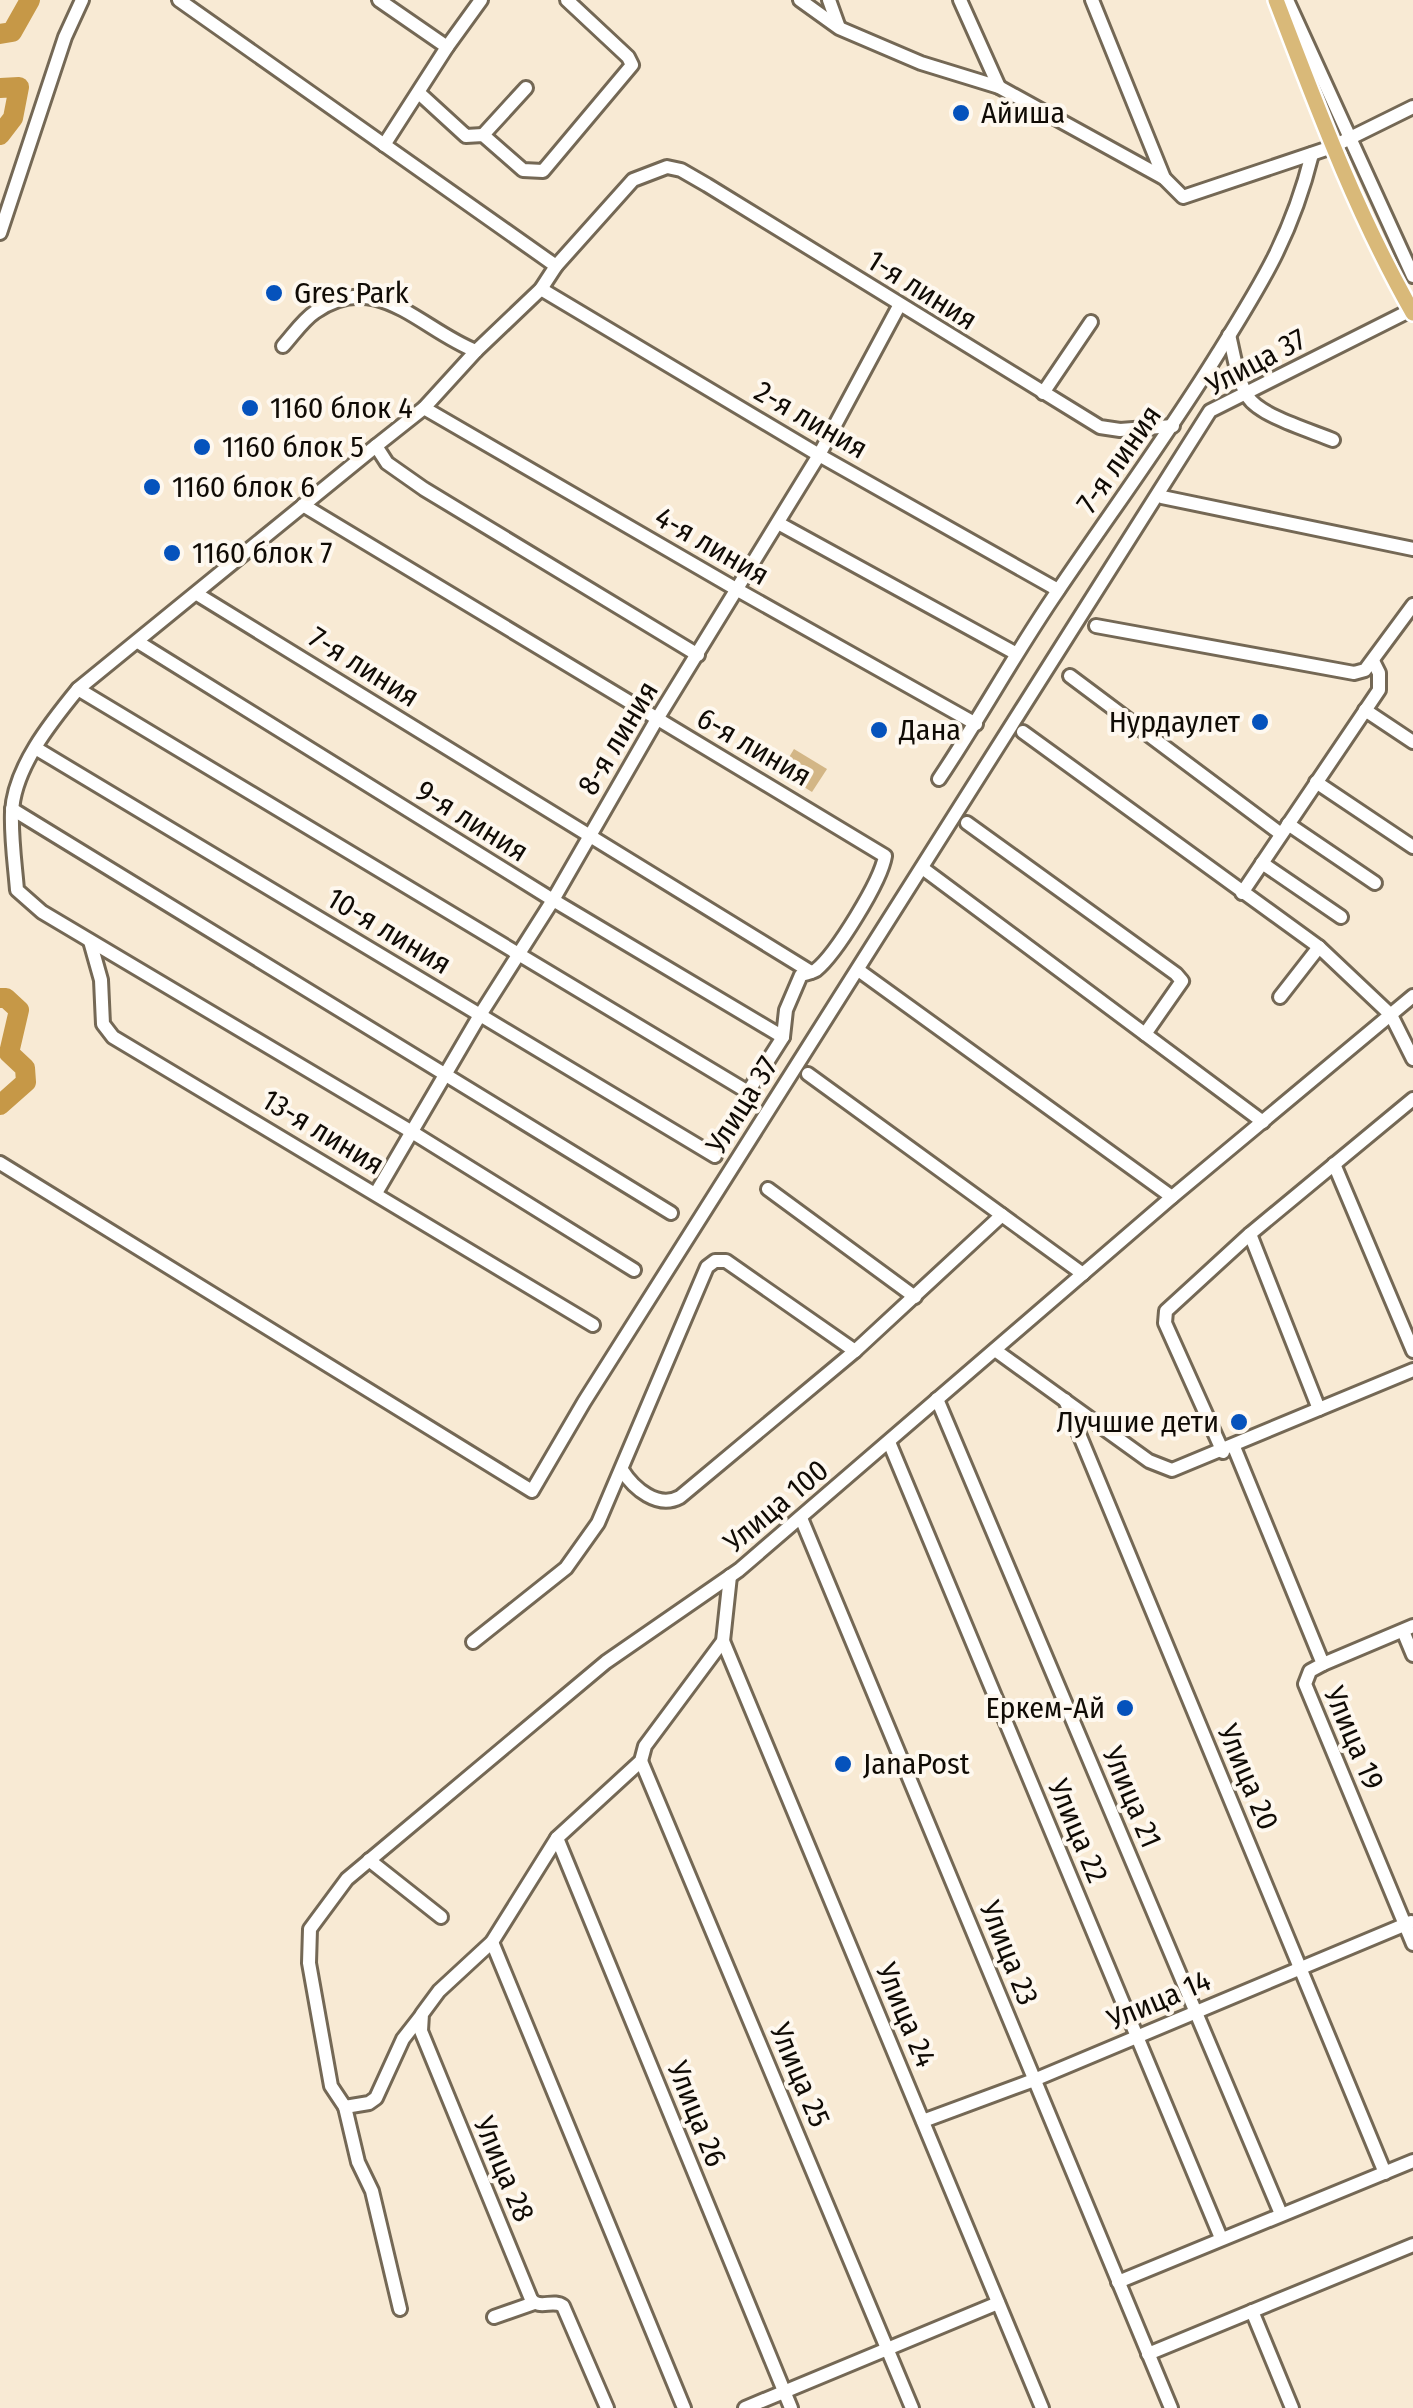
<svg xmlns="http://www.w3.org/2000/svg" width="1413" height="2408" viewBox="0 0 1413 2408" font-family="'Fira Sans Condensed',sans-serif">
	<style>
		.green { fill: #d3b686 }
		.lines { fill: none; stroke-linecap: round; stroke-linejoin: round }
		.river { stroke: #c69847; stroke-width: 20 }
		.minor-casing { stroke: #746855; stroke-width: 18 }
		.major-casing { stroke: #fff; stroke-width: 20 }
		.minor { stroke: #fff; stroke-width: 12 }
		.major { stroke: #d9b979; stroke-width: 15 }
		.poi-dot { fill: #0552bc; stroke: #fef8ef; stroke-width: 4 }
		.labels { text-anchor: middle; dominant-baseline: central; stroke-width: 8; stroke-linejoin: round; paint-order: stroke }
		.poi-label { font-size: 30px; fill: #100b05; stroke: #fef8ef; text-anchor: start }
		.street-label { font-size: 30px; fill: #100b05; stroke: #fef8ef }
	</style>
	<rect width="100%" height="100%" fill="#f8ead4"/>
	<polygon class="green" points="794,749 827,769 812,792 780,772"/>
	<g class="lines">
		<g class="river">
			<polyline points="0,34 12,32 30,0"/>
			<polyline points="0,88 19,87 13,118 0,135"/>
			<polyline points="0,998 6,998 19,1010 9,1053 25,1068 26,1082 0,1105"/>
		</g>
		<g class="minor-casing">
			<g id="minor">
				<polyline points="179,0 556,266"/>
				<polyline points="379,0 447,47"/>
				<polyline points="800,0 839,28 921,63 999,87 1164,178 1183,197 1332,147 1413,107"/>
				<polyline points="829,0 838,25"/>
				<polyline points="960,0 999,87"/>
				<polyline points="1092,0 1164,178"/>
				<polyline points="1287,0 1413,276"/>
				<polyline points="419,93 466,136 483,135 523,170 543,171 632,65 628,57 567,0"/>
				<polyline points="483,135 526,88"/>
				<polyline points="384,145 447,47 481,0"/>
				<polyline points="0,233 65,37 82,0"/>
				<polyline points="541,289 819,455 1058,590"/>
				<path d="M1229,335C1234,355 1237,379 1248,397C1260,416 1312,431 1333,440"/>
				<path d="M283,346C293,335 303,320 315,312C377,268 421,330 476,351"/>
				<polyline points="1043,393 1091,322"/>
				<polyline points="424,408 736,589 976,724"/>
				<path d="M376,446L78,689C51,722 14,768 12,812C11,838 15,865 17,890L42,912L412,1132L634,1270"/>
				<polyline points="1162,497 1413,549"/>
				<polyline points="778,523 1015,653"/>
				<polyline points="197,594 811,972"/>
				<polyline points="1096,626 1354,673 1365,670 1413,605"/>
				<polyline points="138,642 553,900 783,1037"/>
				<polyline points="698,655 424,489 387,463 376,446 424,408 476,351 541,289 556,266 633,180 667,167 681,170 707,185 1100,427 1120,430 1173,426"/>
				<polyline points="1070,676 1281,834"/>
				<path d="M78,689L748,1092L783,1037L786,1010L801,975C805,974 813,972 816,970C836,954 881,881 885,856L303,505"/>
				<polyline points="1365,710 1413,742"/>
				<polyline points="1023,732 1319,947 1391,1015 1413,1059"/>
				<polyline points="37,749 715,1156"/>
				<path d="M939,779C980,718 1015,653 1057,592C1111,512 1168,435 1219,352C1262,283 1292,235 1312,154"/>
				<polyline points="1316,782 1413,847"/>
				<polyline points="12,809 671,1213"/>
				<polyline points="967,823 1176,974 1182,981 1145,1034"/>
				<polyline points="1288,824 1375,883"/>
				<polyline points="1262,863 1341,917"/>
				<polyline points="925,870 1263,1122"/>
				<polyline points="1242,893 1379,690 1379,673 1373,661"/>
				<polyline points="90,941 101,980 103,1024 113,1037 593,1325"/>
				<polyline points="861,972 1172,1197"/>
				<polyline points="1280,997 1319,947"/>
				<polyline points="808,1074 1083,1274"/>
				<polyline points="0,1163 532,1491 584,1402 1210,411 1413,309"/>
				<polyline points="1334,1164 1413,1351"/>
				<polyline points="768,1189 915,1297"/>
				<polyline points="376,1193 480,1015 553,900 657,719 819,455 899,306"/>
				<polyline points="1250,1234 1319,1409"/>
				<polyline points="995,1350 1149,1461 1172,1470 1413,1370"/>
				<polyline points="937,1399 1281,2214"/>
				<polyline points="1065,1400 1385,2173"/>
				<polyline points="889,1442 1221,2238"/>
				<polyline points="1234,1447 1323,1664 1310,1671 1305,1684 1413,1944"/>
				<polyline points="1223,1452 1165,1323 1166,1311 1250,1234 1413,1099"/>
				<path d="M622,1470C634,1489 658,1509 680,1497L855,1351L1002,1215"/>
				<polyline points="801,1518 1171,2408"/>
				<polyline points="1403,1631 1413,1655"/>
				<polyline points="723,1641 1042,2408"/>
				<polyline points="473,1642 566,1568 598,1523 707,1267 715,1261 726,1261 855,1351"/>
				<polyline points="1323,1664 1413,1626"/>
				<polyline points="641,1761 912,2408"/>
				<polyline points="557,1838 791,2408"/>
				<polyline points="369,1860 441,1917"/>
				<polyline points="492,1942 684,2408"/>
				<polyline points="345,2107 331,2086 309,1963 310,1929 347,1879 606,1662 739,1570 1172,1197 1413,996"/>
				<polyline points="923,2121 1034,2080 1411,1922"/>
				<polyline points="1118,2282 1413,2161"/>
				<polyline points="400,2309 372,2191 358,2162 345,2107 369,2103 376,2098 403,2039 421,2016"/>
				<polyline points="1252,2311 1292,2408"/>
				<polyline points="494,2317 534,2303"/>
				<polyline points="1148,2354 1413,2245"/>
				<path d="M607,2408L563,2306C553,2299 539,2310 531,2299L421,2031L422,2014L439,1991L492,1942L557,1838L641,1761L645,1746L723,1641L730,1576"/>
				<polyline points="745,2408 998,2303"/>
			</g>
		</g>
		<g class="major-casing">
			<path id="major" d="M1276,0C1317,107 1356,213 1413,313"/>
		</g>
		<use href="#minor" class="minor"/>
		<use href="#major" class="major"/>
	</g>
	<g class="poi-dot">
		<circle cx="961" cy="113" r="10"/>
		<circle cx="274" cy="293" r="10"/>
		<circle cx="250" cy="408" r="10"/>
		<circle cx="202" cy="447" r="10"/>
		<circle cx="152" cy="487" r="10"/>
		<circle cx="172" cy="553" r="10"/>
		<circle cx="1260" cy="722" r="10"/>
		<circle cx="879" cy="730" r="10"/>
		<circle cx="1239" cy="1422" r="10"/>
		<circle cx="1125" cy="1708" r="10"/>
		<circle cx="843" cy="1764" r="10"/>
	</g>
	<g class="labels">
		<g class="poi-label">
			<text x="981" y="113">Айиша</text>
			<text x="294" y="293">Gres Park</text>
			<text x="270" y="408">1160 блок 4</text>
			<text x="222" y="447">1160 блок 5</text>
			<text x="172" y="487">1160 блок 6</text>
			<text x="192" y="553">1160 блок 7</text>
			<text x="1240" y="722" text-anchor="end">Нурдаулет</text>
			<text x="899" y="730">Дана</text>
			<text x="1219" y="1422" text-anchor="end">Лучшие дети</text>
			<text x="1105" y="1708" text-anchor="end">Еркем-Ай</text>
			<text x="863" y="1764">JanaPost</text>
		</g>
		<g class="street-label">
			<text transform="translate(922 290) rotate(32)">1-я линия</text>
			<text transform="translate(1256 362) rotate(-28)">Улица 37</text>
			<text transform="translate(811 420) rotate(30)">2-я линия</text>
			<text transform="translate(1119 459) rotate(-55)">7-я линия</text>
			<text transform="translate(712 546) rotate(30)">4-я линия</text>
			<text transform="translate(364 667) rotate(32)">7-я линия</text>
			<text transform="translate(618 738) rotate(-59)">8-я линия</text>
			<text transform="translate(754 747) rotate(30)">6-я линия</text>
			<text transform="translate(472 821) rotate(32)">9-я линия</text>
			<text transform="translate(389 931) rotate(31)">10-я линия</text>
			<text transform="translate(742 1105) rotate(-58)">Улица 37</text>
			<text transform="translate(323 1132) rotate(31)">13-я линия</text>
			<text transform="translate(776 1506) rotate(-40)">Улица 100</text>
			<text transform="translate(1354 1738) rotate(67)">Улица 19</text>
			<text transform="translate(1248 1777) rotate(67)">Улица 20</text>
			<text transform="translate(1132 1797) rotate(67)">Улица 21</text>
			<text transform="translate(1078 1831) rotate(67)">Улица 22</text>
			<text transform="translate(1009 1953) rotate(68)">Улица 23</text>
			<text transform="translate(1159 2000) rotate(-23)">Улица 14</text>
			<text transform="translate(906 2015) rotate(67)">Улица 24</text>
			<text transform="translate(800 2075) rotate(67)">Улица 25</text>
			<text transform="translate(697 2114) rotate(68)">Улица 26</text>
			<text transform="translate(504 2169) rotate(67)">Улица 28</text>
		</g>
	</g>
</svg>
